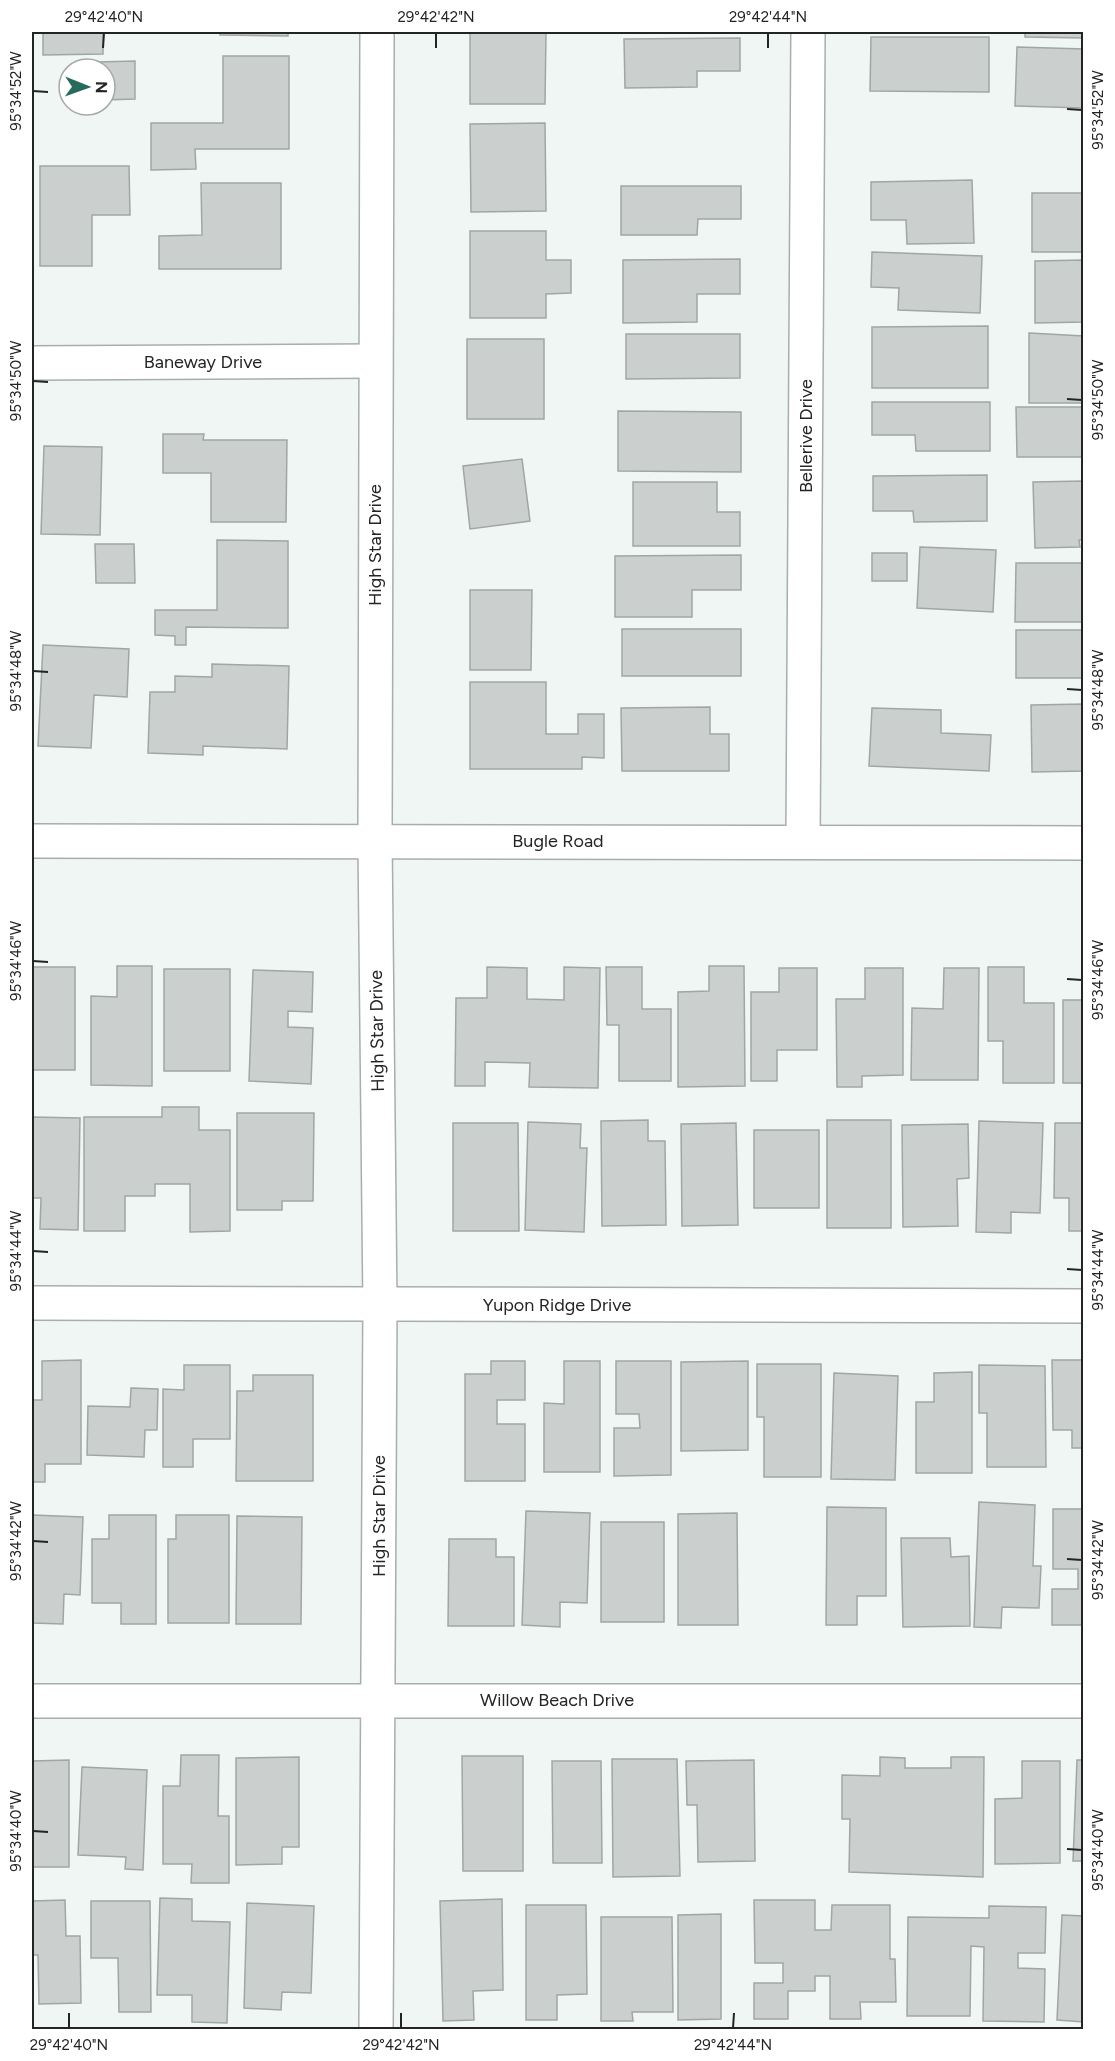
<svg xmlns="http://www.w3.org/2000/svg" width="1115" height="2061" viewBox="0 0 1115 2061" font-family="Figtree,sans-serif">
	<style>
		.building { fill: #cbd0ce; stroke: #a1a6a5; stroke-width: 1.5 }
		.lines { fill: none; stroke-linecap: round; stroke-linejoin: round }
		.minor-casing { stroke: #a9aeac; stroke-width: 36 }
		.tertiary-casing { stroke: #a9aeac; stroke-width: 36 }
		.minor { stroke: #fff; stroke-width: 33 }
		.tertiary { stroke: #fff; stroke-width: 33 }
		.ticks { fill: none; stroke: #232525; stroke-width: 2 }
		.labels { text-anchor: middle; dominant-baseline: central; stroke-width: 4.5; stroke-linejoin: round; paint-order: stroke }
		.street-label { font-size: 18px; fill: #232525; stroke: #fff }
		.neatline { fill: none; stroke: #232525; stroke-width: 2 }
		.ticks-label { font-size: 15px; text-anchor: middle; fill: #232525 }
	</style>
	<rect width="100%" height="100%" fill="#f0f6f4"/>
	<g class="building">
		<polygon points="43,32 103,32 103,54 43,55"/>
		<polygon points="220,32 288,32 288,36 220,35"/>
		<polygon points="470,32 546,32 545,104 470,104"/>
		<polygon points="1025,32 1084,32 1084,38 1025,37"/>
		<polygon points="871,37 989,37 989,92 870,91"/>
		<polygon points="740,38 740,71 697,71 697,87 625,88 624,39"/>
		<polygon points="1017,47 1084,49 1084,108 1015,106"/>
		<polygon points="223,56 289,56 289,149 195,149 196,169 151,170 151,123 223,123"/>
		<polygon points="135,61 135,99 105,100 105,69 97,69 97,62"/>
		<polygon points="545,123 546,211 471,212 470,124"/>
		<polygon points="40,166 129,166 130,215 92,215 92,266 40,266"/>
		<polygon points="972,180 974,243 907,244 906,220 871,220 871,182"/>
		<polygon points="201,183 281,183 281,269 159,269 159,236 202,235"/>
		<polygon points="621,186 741,186 741,219 698,219 697,235 621,235"/>
		<rect x="1032" y="193" width="52" height="59"/>
		<polygon points="470,231 546,231 546,260 571,260 571,293 546,294 546,318 470,318"/>
		<polygon points="872,252 982,256 980,313 898,310 899,288 871,287"/>
		<polygon points="740,259 740,294 697,294 697,322 623,323 623,260"/>
		<polygon points="1084,260 1084,322 1035,323 1035,261"/>
		<polygon points="988,326 988,388 872,388 872,327"/>
		<polygon points="1029,333 1084,336 1084,403 1029,403"/>
		<polygon points="626,334 740,334 740,378 626,379"/>
		<rect x="467" y="339" width="77" height="80"/>
		<polygon points="872,402 990,402 990,451 916,451 915,435 872,435"/>
		<polygon points="1016,407 1084,407 1084,457 1017,457"/>
		<polygon points="618,411 741,412 741,472 618,471"/>
		<polygon points="163,434 204,434 203,440 287,440 286,522 211,522 211,473 163,473"/>
		<polygon points="44,446 102,447 100,535 41,534"/>
		<polygon points="522,459 530,521 470,529 463,466"/>
		<polygon points="987,475 987,521 914,522 913,511 873,511 873,476"/>
		<polygon points="1084,481 1084,540 1079,540 1080,547 1035,548 1033,482"/>
		<polygon points="633,482 717,482 717,512 740,512 740,546 633,546"/>
		<polygon points="217,540 288,541 288,628 186,627 186,645 175,645 175,636 155,635 155,610 217,610"/>
		<polygon points="95,544 134,544 135,583 96,583"/>
		<polygon points="920,547 996,550 993,612 917,608"/>
		<rect x="872" y="553" width="35" height="28"/>
		<polygon points="741,555 741,590 692,590 692,617 615,617 615,556"/>
		<polygon points="1016,563 1084,563 1084,622 1015,622"/>
		<polygon points="470,590 532,590 531,670 470,670"/>
		<rect x="622" y="629" width="119" height="47"/>
		<rect x="1016" y="630" width="68" height="48"/>
		<polygon points="43,645 129,649 127,697 94,695 91,748 38,746"/>
		<polygon points="212,664 289,666 287,749 203,746 203,755 148,753 150,692 175,692 175,676 212,677"/>
		<polygon points="470,682 546,682 546,734 578,734 578,714 604,714 604,758 582,757 582,769 470,769"/>
		<polygon points="1084,704 1084,771 1032,772 1031,705"/>
		<polygon points="710,707 710,734 729,734 729,771 622,771 621,708"/>
		<polygon points="872,708 941,710 941,733 991,735 989,771 869,766"/>
		<polygon points="117,966 152,966 152,1086 91,1085 91,996 117,997"/>
		<polygon points="709,966 744,966 745,1086 678,1087 678,992 709,991"/>
		<rect x="32" y="967" width="43" height="103"/>
		<polygon points="487,967 527,968 527,999 564,1000 564,967 600,968 598,1088 529,1087 530,1063 485,1062 485,1086 455,1086 456,998 487,998"/>
		<polygon points="606,967 642,967 642,1009 671,1009 671,1081 619,1081 619,1025 607,1025"/>
		<polygon points="988,967 1024,967 1024,1003 1054,1003 1054,1083 1003,1083 1003,1041 988,1041"/>
		<polygon points="779,968 817,968 817,1050 777,1050 777,1081 751,1081 751,992 779,992"/>
		<polygon points="865,968 903,968 903,1075 862,1076 862,1087 837,1087 836,999 865,999"/>
		<polygon points="944,968 979,968 978,1080 911,1080 912,1008 943,1009"/>
		<rect x="164" y="969" width="66" height="102"/>
		<polygon points="253,970 313,972 312,1012 288,1011 288,1027 313,1028 311,1084 249,1081"/>
		<rect x="1063" y="1000" width="21" height="83"/>
		<polygon points="162,1107 199,1107 199,1130 230,1130 230,1231 190,1232 190,1184 155,1184 155,1196 125,1196 125,1231 84,1231 84,1117 162,1117"/>
		<polygon points="237,1113 314,1113 313,1201 282,1201 282,1210 237,1210"/>
		<polygon points="32,1117 80,1118 78,1230 40,1229 41,1198 32,1198"/>
		<polygon points="648,1120 648,1141 665,1141 666,1225 602,1226 601,1121"/>
		<rect x="827" y="1120" width="64" height="108"/>
		<polygon points="979,1121 1043,1123 1040,1213 1011,1212 1011,1233 976,1232"/>
		<polygon points="528,1122 581,1124 580,1148 587,1148 584,1232 525,1230"/>
		<polygon points="453,1123 518,1123 519,1231 453,1231"/>
		<polygon points="736,1123 738,1225 682,1226 681,1124"/>
		<polygon points="1055,1123 1084,1123 1084,1231 1069,1231 1069,1198 1054,1198"/>
		<polygon points="968,1124 969,1178 957,1179 958,1226 903,1227 902,1125"/>
		<rect x="754" y="1130" width="65" height="78"/>
		<polygon points="81,1360 81,1464 45,1464 45,1482 32,1482 32,1400 42,1400 42,1361"/>
		<polygon points="1052,1360 1084,1360 1084,1448 1072,1448 1072,1430 1053,1430"/>
		<polygon points="491,1361 525,1361 525,1400 497,1400 497,1424 525,1424 525,1481 465,1481 465,1374 491,1374"/>
		<polygon points="564,1361 600,1361 600,1472 544,1472 544,1403 564,1404"/>
		<polygon points="616,1361 671,1361 671,1475 614,1476 614,1428 640,1428 639,1414 616,1414"/>
		<polygon points="748,1361 748,1450 681,1451 681,1362"/>
		<polygon points="757,1364 821,1364 821,1477 764,1477 764,1417 757,1417"/>
		<polygon points="184,1365 230,1365 230,1439 193,1439 193,1467 163,1467 163,1389 184,1390"/>
		<polygon points="979,1365 1045,1366 1046,1467 987,1467 987,1413 979,1413"/>
		<polygon points="972,1372 972,1473 916,1473 916,1402 934,1402 934,1373"/>
		<polygon points="834,1373 898,1376 895,1480 831,1479"/>
		<polygon points="253,1375 313,1375 313,1481 236,1481 237,1391 253,1391"/>
		<polygon points="131,1388 158,1389 157,1430 145,1430 144,1457 87,1455 88,1406 130,1407"/>
		<polygon points="979,1502 1035,1505 1033,1566 1041,1566 1039,1608 1002,1607 1001,1628 974,1627"/>
		<polygon points="827,1507 886,1508 886,1596 857,1596 857,1625 826,1625"/>
		<polygon points="1053,1509 1084,1509 1084,1625 1052,1625 1052,1589 1078,1589 1078,1569 1053,1569"/>
		<polygon points="526,1511 590,1513 587,1603 560,1602 560,1627 522,1625"/>
		<polygon points="737,1513 738,1625 678,1625 678,1514"/>
		<polygon points="32,1515 83,1517 80,1595 64,1594 63,1624 32,1623"/>
		<polygon points="109,1515 156,1515 156,1624 121,1624 121,1603 92,1603 92,1539 109,1539"/>
		<polygon points="176,1515 229,1515 229,1623 168,1623 168,1539 176,1539"/>
		<polygon points="237,1516 302,1517 301,1624 236,1624"/>
		<rect x="601" y="1522" width="63" height="100"/>
		<polygon points="901,1538 950,1538 951,1557 969,1556 970,1626 903,1627"/>
		<polygon points="449,1539 496,1539 496,1557 514,1557 514,1626 448,1626"/>
		<polygon points="181,1755 219,1755 218,1816 229,1816 229,1883 191,1883 192,1864 163,1864 163,1786 180,1786"/>
		<polygon points="462,1756 523,1756 523,1871 463,1871"/>
		<polygon points="299,1757 299,1847 282,1847 282,1864 236,1865 236,1758"/>
		<polygon points="880,1757 905,1758 905,1768 951,1768 951,1757 984,1757 983,1877 849,1872 850,1819 842,1819 842,1775 880,1776"/>
		<polygon points="612,1759 677,1759 680,1876 613,1877"/>
		<polygon points="69,1760 69,1867 32,1867 32,1761"/>
		<polygon points="754,1760 755,1861 698,1862 697,1805 687,1805 686,1761"/>
		<polygon points="1077,1760 1084,1760 1084,1861 1073,1861"/>
		<polygon points="552,1761 601,1761 602,1863 553,1863"/>
		<polygon points="1022,1761 1060,1761 1060,1863 995,1864 995,1799 1022,1798"/>
		<polygon points="82,1767 147,1770 143,1870 125,1869 126,1857 78,1855"/>
		<polygon points="160,1898 192,1899 192,1921 230,1922 227,2023 192,2022 192,1995 157,1995"/>
		<polygon points="502,1899 503,1990 473,1991 474,2020 443,2021 440,1901"/>
		<polygon points="65,1900 66,1936 80,1936 81,2003 39,2004 38,1955 32,1955 32,1901"/>
		<polygon points="754,1900 815,1900 815,1930 831,1930 832,1905 890,1905 890,1959 895,1959 896,2002 860,2002 861,2019 830,2019 830,1976 815,1976 815,1991 788,1991 788,2019 754,2019 754,1983 783,1983 783,1963 755,1963"/>
		<polygon points="91,1901 150,1901 151,2012 119,2012 118,1958 91,1958"/>
		<polygon points="247,1903 314,1906 311,1993 282,1992 281,2010 244,2008"/>
		<polygon points="526,1905 586,1905 587,1994 557,1995 557,2020 526,2020"/>
		<polygon points="989,1906 1046,1907 1045,1953 1018,1953 1018,1968 1045,1969 1044,2022 983,2021 984,1947 971,1946 970,2016 907,2016 908,1917 989,1918"/>
		<polygon points="721,1914 721,2019 678,2020 678,1915"/>
		<polygon points="1062,1915 1084,1916 1084,2022 1057,2020"/>
		<polygon points="601,1917 672,1917 673,2012 632,2012 633,2021 601,2021"/>
	</g>
	<g class="lines">
		<g class="minor-casing">
			<g id="minor">
				<polyline points="32,363 375,361"/>
				<polyline points="32,841 1084,843"/>
				<polyline points="803,841 808,32"/>
				<polyline points="32,1303 1084,1306"/>
				<polyline points="32,1701 1084,1701"/>
			</g>
		</g>
		<g class="tertiary-casing">
			<polyline id="tertiary" points="376,2030 380,1305 375,841 377,32"/>
		</g>
		<use href="#minor" class="minor"/>
		<use href="#tertiary" class="tertiary"/>
	</g>
	<path class="ticks" d="M103,48L104,33M436,48V33M768,48V33M33,91L48,92M1067,109L1082,110M33,381L48,382M1067,399L1082,400M33,671L48,672M1067,689L1082,690M33,961L48,962M1067,979L1082,980M33,1251L48,1252M1067,1269L1082,1270M33,1541L48,1542M1067,1559L1082,1560M33,1831L48,1832M1067,1849L1082,1850M69,2028V2013M401,2028V2013M733,2028L734,2013"/>
	<g class="labels">
		<g class="street-label">
			<text x="203" y="362">Baneway Drive</text>
			<text transform="translate(806 436) rotate(-90)">Bellerive Drive</text>
			<text transform="translate(375 545) rotate(-90)">High Star Drive</text>
			<text x="558" y="841">Bugle Road</text>
			<text transform="translate(377 1031) rotate(-91)">High Star Drive</text>
			<text x="557" y="1305">Yupon Ridge Drive</text>
			<text transform="translate(379 1516) rotate(-90)">High Star Drive</text>
			<text x="557" y="1700">Willow Beach Drive</text>
		</g>
	</g>
	<rect width="1115" height="2061" fill="none" stroke="#ffffff" stroke-width="66"/>
	<g transform="translate(87 87) rotate(91)"><circle r="28" fill="#ffffff" stroke="#a7a8a8" stroke-width="1.5"/>
	<path d="M0-4.5L10 22L0 15L-10 22Z" fill="#286a5b"/>
	<text y="-9" font-size="16" font-weight="bold" text-anchor="middle" fill="#232525">N</text>
	</g>
	<rect x="33" y="33" width="1049" height="1995" class="neatline"/>
	<g class="ticks-label">
		<text x="104" y="22">29°42'40"N</text>
		<text x="436" y="22">29°42'42"N</text>
		<text x="768" y="22">29°42'44"N</text>
		<text transform="translate(16 91) rotate(-90)" y="5">95°34'52"W</text>
		<text transform="translate(1098 110) rotate(-90)" y="5">95°34'52"W</text>
		<text transform="translate(16 381) rotate(-90)" y="5">95°34'50"W</text>
		<text transform="translate(1098 400) rotate(-90)" y="5">95°34'50"W</text>
		<text transform="translate(16 671) rotate(-90)" y="5">95°34'48"W</text>
		<text transform="translate(1098 690) rotate(-90)" y="5">95°34'48"W</text>
		<text transform="translate(16 961) rotate(-90)" y="5">95°34'46"W</text>
		<text transform="translate(1098 980) rotate(-90)" y="5">95°34'46"W</text>
		<text transform="translate(16 1251) rotate(-90)" y="5">95°34'44"W</text>
		<text transform="translate(1098 1270) rotate(-90)" y="5">95°34'44"W</text>
		<text transform="translate(16 1541) rotate(-90)" y="5">95°34'42"W</text>
		<text transform="translate(1098 1560) rotate(-90)" y="5">95°34'42"W</text>
		<text transform="translate(16 1831) rotate(-90)" y="5">95°34'40"W</text>
		<text transform="translate(1098 1850) rotate(-90)" y="5">95°34'40"W</text>
		<text x="69" y="2050">29°42'40"N</text>
		<text x="401" y="2050">29°42'42"N</text>
		<text x="733" y="2050">29°42'44"N</text>
	</g>
</svg>
